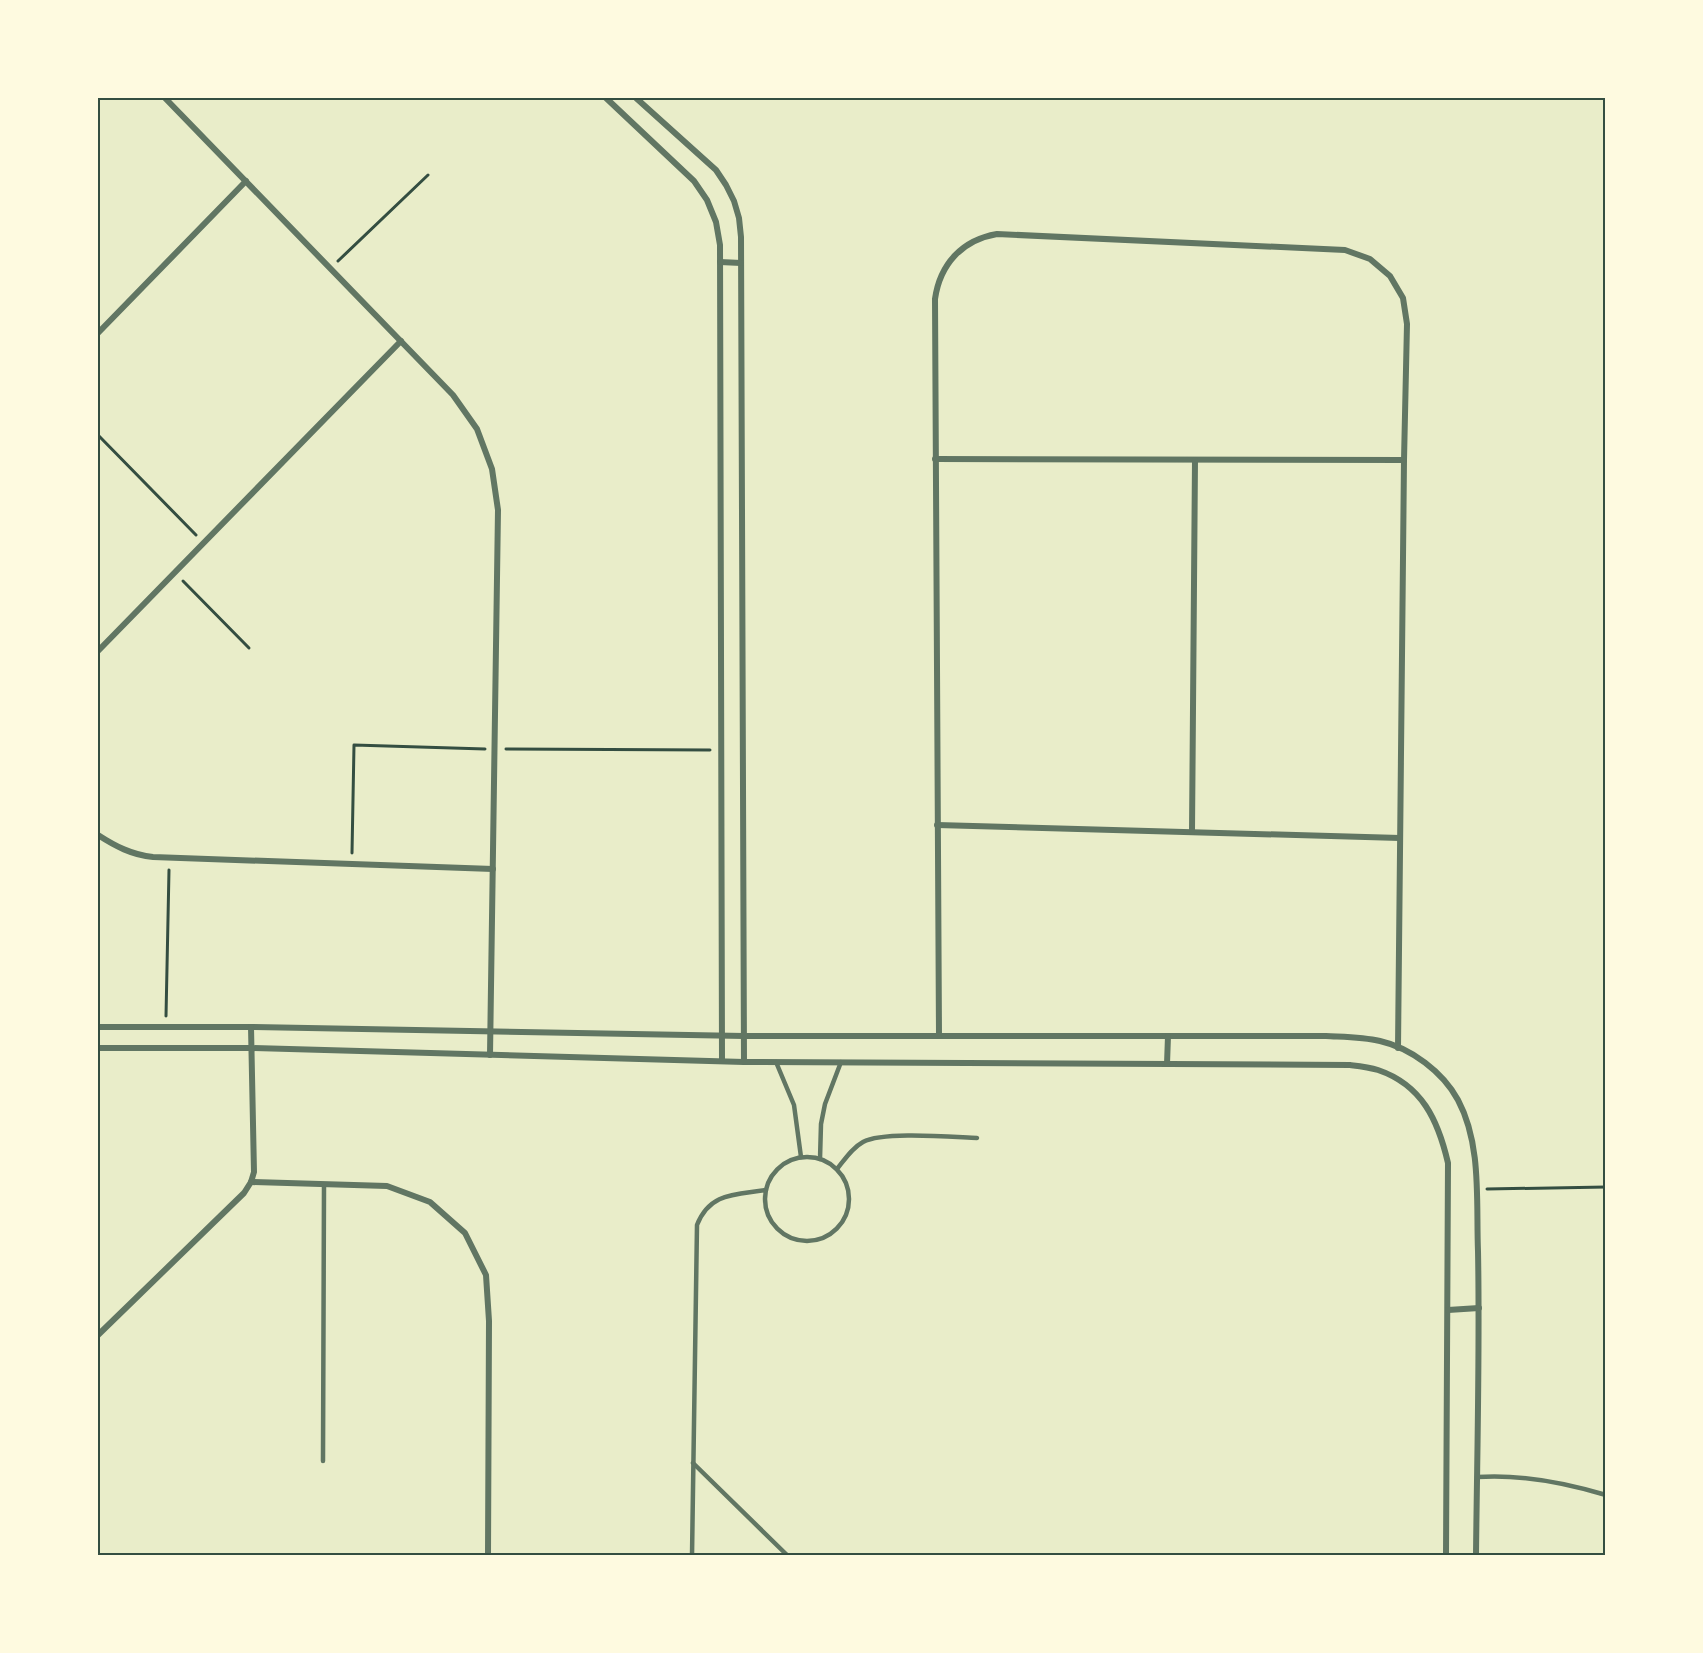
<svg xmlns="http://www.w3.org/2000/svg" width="1703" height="1653" viewBox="0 0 1703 1653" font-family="'PT Sans Narrow',sans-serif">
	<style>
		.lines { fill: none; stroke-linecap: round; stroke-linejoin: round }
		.path { stroke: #344e41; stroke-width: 3 }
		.service { stroke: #617663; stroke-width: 4.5 }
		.minor { stroke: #617663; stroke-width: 6 }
		.neatline { fill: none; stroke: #344e41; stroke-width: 2 }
	</style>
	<rect width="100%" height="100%" fill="#e9edc9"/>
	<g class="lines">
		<g class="path">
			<polyline points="338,261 428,175"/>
			<polyline points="98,435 196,535"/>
			<polyline points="183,581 249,648"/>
			<polyline points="506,749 710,750"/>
			<polyline points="352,853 354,745 485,749"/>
			<polyline points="166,1016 169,870"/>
			<polyline points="1487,1189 1606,1187"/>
		</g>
		<g class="service">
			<polyline points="776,1062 794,1105 801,1157"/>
			<circle cx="807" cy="1199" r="42"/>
			<polyline points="820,1159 821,1124 825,1104 841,1062"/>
			<path d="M837,1169C845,1159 852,1148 863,1142C883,1131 952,1137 977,1138"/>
			<polyline points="323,1461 324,1185"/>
			<polyline points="693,1463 788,1556"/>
			<path d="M1477,1477C1521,1474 1563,1482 1606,1495"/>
			<path d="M692,1556L697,1225C710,1192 736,1195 766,1190"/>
		</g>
		<g class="minor">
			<polyline points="165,98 453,395 477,429 492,469 498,510 490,1055"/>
			<polyline points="606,98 694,181 707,200 716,222 720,245 722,1061"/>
			<polyline points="636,98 716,170 726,185 734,201 739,218 741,237 744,1062"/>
			<polyline points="720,262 741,263"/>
			<polyline points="98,333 246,181"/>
			<polyline points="935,459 1404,460"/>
			<polyline points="98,651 401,341"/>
			<polyline points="937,825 1400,838"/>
			<polyline points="1192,832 1195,460"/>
			<path d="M98,835C115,846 132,855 153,857L493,869"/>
			<path d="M98,1027H251L744,1036H1326C1344,1037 1363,1037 1380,1041C1411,1048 1443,1072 1458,1100C1482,1145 1476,1202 1478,1251C1480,1353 1477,1454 1476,1556"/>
			<path d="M939,1036L935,299C940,264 962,240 997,234L1345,250L1370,259L1390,276L1403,298L1407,324L1404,460L1398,1048"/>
			<path d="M98,1048H251L744,1062L1350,1065C1359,1066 1369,1067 1378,1070C1422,1085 1438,1120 1448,1163L1446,1556"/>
			<polyline points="1167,1064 1168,1036"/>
			<polyline points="251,1182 387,1186 430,1202 465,1233 486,1275 489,1321 488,1556"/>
			<polyline points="1448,1310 1479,1308"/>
			<polyline points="98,1335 244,1193 251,1182 254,1172 251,1027"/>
		</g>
	</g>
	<rect width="1703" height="1653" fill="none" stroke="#fefae0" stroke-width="198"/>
	<rect x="99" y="99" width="1505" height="1455" class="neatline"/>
</svg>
